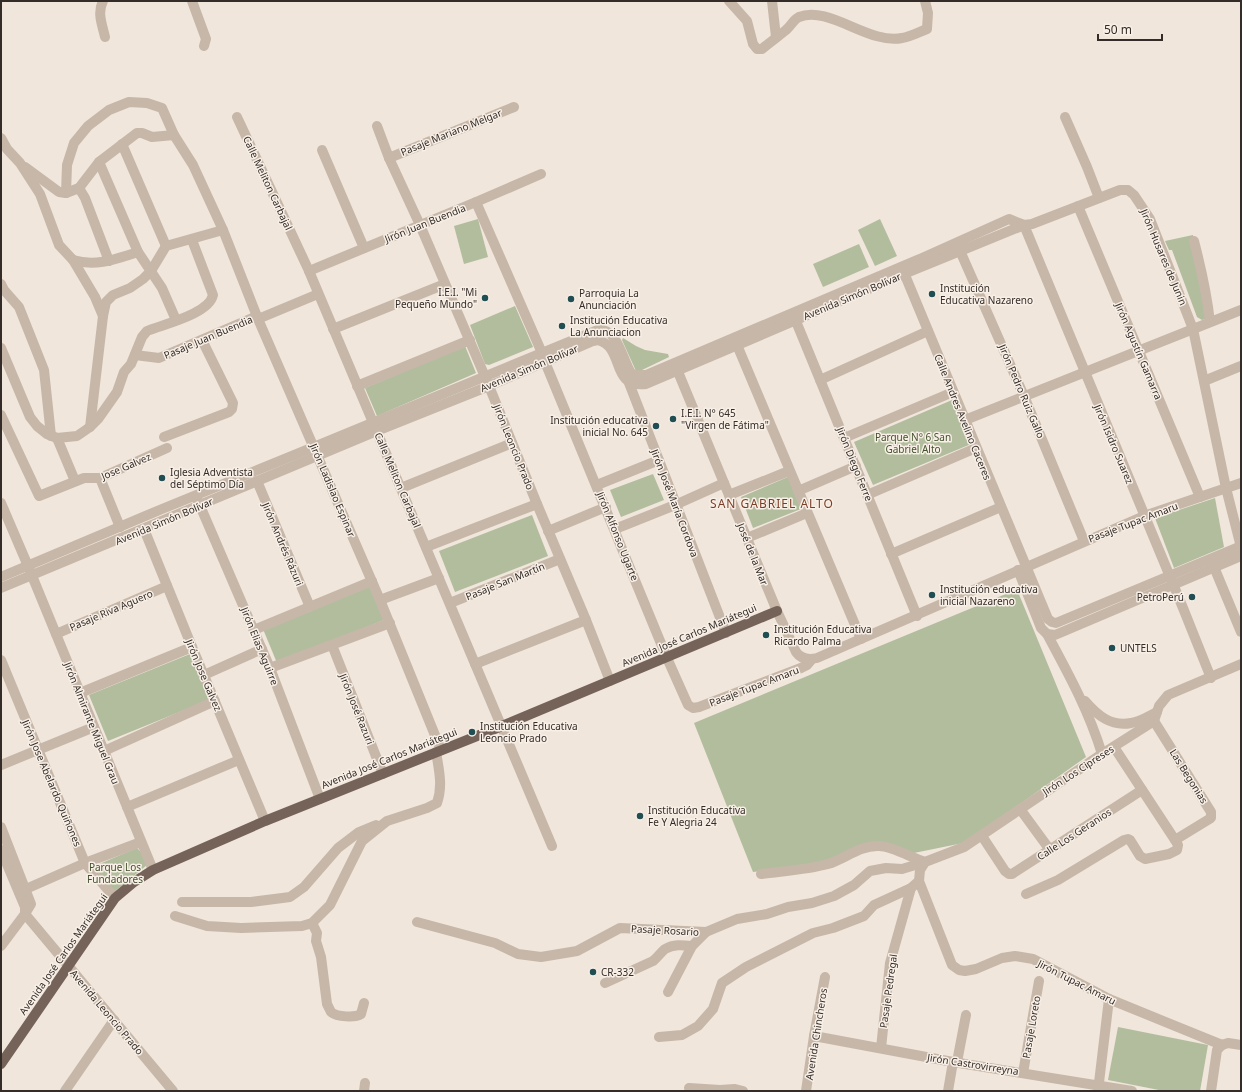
<svg xmlns="http://www.w3.org/2000/svg" width="1242" height="1092" viewBox="0 0 1242 1092" font-family="'Noto Sans',sans-serif">
	<style>
		.green { fill: #b2bd9d }
		.lines { fill: none; stroke-linecap: round; stroke-linejoin: round }
		.minor { stroke: #c7b7a8; stroke-width: 10 }
		.major { stroke: #75635a; stroke-width: 10 }
		.poi-dot { fill: #214e52; stroke: #f8f0e7; stroke-width: 1.5 }
		.labels { text-anchor: middle; dominant-baseline: central; stroke-width: 3; stroke-linejoin: round; paint-order: stroke }
		.street-label { font-size: 10px; fill: #342c28; stroke: #f8f0e7 }
		.poi-label { font-size: 10px; fill: #342c28; stroke: #f8f0e7; text-anchor: start }
		.park-label { font-size: 10px; fill: #43502e; stroke: #f8f0e7 }
		.quarter-label { font-size: 12px; letter-spacing: 1px; fill: #7c3d27; stroke: #f8f0e7 }
	</style>
	<rect width="100%" height="100%" fill="#f0e6db"/>
	<g class="green">
		<polygon points="478,219 488,257 464,264 454,226"/>
		<polygon points="880,219 897,256 875,266 858,230"/>
		<polygon points="1193,235 1208,313 1205,319 1202,320 1197,317 1172,250 1169,250 1165,241"/>
		<polygon points="859,244 869,267 823,287 813,264"/>
		<polygon points="515,306 533,347 489,365 485,364 470,325"/>
		<polygon points="623,338 636,346 645,350 668,354 669,357 640,371 636,371 622,340"/>
		<polygon points="465,346 476,373 377,416 365,388"/>
		<polygon points="952,400 971,444 873,485 854,442"/>
		<polygon points="653,474 664,500 621,517 610,490"/>
		<polygon points="788,477 801,509 753,528 741,497"/>
		<polygon points="1215,498 1224,547 1174,568 1155,518"/>
		<polygon points="532,515 548,556 455,592 439,551"/>
		<polygon points="370,586 384,620 277,663 263,629"/>
		<polygon points="1013,591 1018,592 1086,757 969,840 963,843 909,854 888,845 830,861 789,868 753,872 694,723"/>
		<polygon points="190,654 209,700 108,741 89,695"/>
		<polygon points="137,848 141,852 147,865 114,892 95,868 97,865"/>
		<polygon points="1118,1027 1208,1045 1200,1091 1164,1091 1108,1080"/>
	</g>
	<g class="lines">
		<g class="minor">
			<path d="M103,1C97,13 102,24 105,37"/>
			<polyline points="192,1 206,39 204,46"/>
			<path d="M729,1L747,21L753,44L757,49H762C770,42 779,36 786,30C791,26 793,20 799,17C829,5 869,45 902,38C910,37 919,32 927,29L928,13L925,1"/>
			<polyline points="772,1 776,37"/>
			<polyline points="237,117 309,271 552,846"/>
			<polyline points="1065,117 1087,167 1099,198"/>
			<polyline points="377,126 389,158 420,225 489,386 537,504 586,620 610,681"/>
			<polyline points="1,138 7,149 20,163 40,194 59,245 73,260 95,297 103,316"/>
			<polyline points="122,144 166,246"/>
			<polyline points="322,150 364,248"/>
			<polyline points="389,158 514,107"/>
			<polyline points="99,162 138,252 162,288 176,320"/>
			<polyline points="25,167 59,192 66,193 79,188 99,162 137,133 142,133 152,137 174,135"/>
			<polyline points="79,188 85,198 109,261"/>
			<polyline points="66,193 67,165 74,143 88,126 109,110 129,102 147,103 162,108 174,135 193,165 223,230 258,319 380,600 441,750"/>
			<polyline points="476,202 542,353"/>
			<polyline points="1078,206 1200,497"/>
			<path d="M1194,241C1201,268 1207,295 1210,322"/>
			<polyline points="957,244 1024,396 1084,541"/>
			<path d="M73,260C96,267 116,259 138,252"/>
			<polyline points="902,268 1048,619 1052,622 1056,623 1241,546"/>
			<polyline points="309,271 476,202 541,174"/>
			<polyline points="1,284 4,290 19,307 44,370 51,436"/>
			<polyline points="793,314 917,616"/>
			<polyline points="258,319 318,294"/>
			<polyline points="333,329 445,284"/>
			<polyline points="737,345 861,639"/>
			<path d="M1,348L30,417L37,426L47,434L57,438L77,436L90,427L98,419L117,392L124,372L131,364L142,337L147,331C164,324 209,314 213,295L192,240"/>
			<polyline points="135,355 159,358 257,316"/>
			<polyline points="545,362 667,658 688,705 693,708 699,707 801,668 807,665 812,659"/>
			<path d="M676,367L777,611L796,652C801,659 809,660 817,658L1144,516L1241,483"/>
			<polyline points="630,379 629,383 726,633"/>
			<polyline points="820,380 928,331"/>
			<polyline points="1204,381 1241,366"/>
			<polyline points="357,386 470,340"/>
			<polyline points="1,415 39,496 84,478 100,478 167,448"/>
			<polyline points="965,420 1241,310"/>
			<polyline points="90,427 103,316 106,302 113,295 130,288 143,279 151,271 166,246 223,230"/>
			<polyline points="164,437 229,412 232,409 233,403 202,340"/>
			<polyline points="57,438 75,481"/>
			<polyline points="844,438 953,392"/>
			<polyline points="100,478 120,527"/>
			<polyline points="257,481 310,607"/>
			<polyline points="597,485 659,460"/>
			<polyline points="401,488 512,443"/>
			<polyline points="798,491 856,466"/>
			<polyline points="729,495 789,471"/>
			<polyline points="867,495 976,448"/>
			<polyline points="198,501 270,668 320,799"/>
			<polyline points="1,503 28,566 153,870"/>
			<polyline points="144,529 192,647 265,821"/>
			<polyline points="615,529 675,505 724,483"/>
			<polyline points="548,531 606,507"/>
			<polyline points="747,538 807,513"/>
			<polyline points="426,547 537,504"/>
			<polyline points="891,554 1001,507"/>
			<polyline points="1214,567 1241,632"/>
			<path d="M1018,570L1041,628L1047,634C1068,673 1089,711 1102,754"/>
			<path d="M1,577L162,509L314,447L595,331C617,324 622,359 631,373L635,375H646L922,258L1009,219L1024,225L1183,608L1211,678"/>
			<path d="M1,588L377,431L489,386L593,341L598,340C626,348 609,388 646,384L904,274L1024,225L1032,224L1120,190H1128L1134,195L1150,219L1193,329L1226,488L1241,547"/>
			<polyline points="380,600 439,578"/>
			<polyline points="450,603 560,559"/>
			<polyline points="254,630 372,581"/>
			<polyline points="56,634 167,586"/>
			<polyline points="1047,634 1055,635 1241,556"/>
			<polyline points="332,645 383,774"/>
			<polyline points="1,660 85,863 115,898"/>
			<polyline points="475,664 586,620"/>
			<polyline points="1241,664 1168,695 1159,706 1154,721 1102,754 964,847 925,862 920,870 919,881 952,965 959,970 965,971 976,969 1002,958 1015,956 1033,959 1109,999 1222,1045 1228,1043 1241,1045"/>
			<polyline points="270,668 390,623"/>
			<polyline points="204,675 262,649"/>
			<polyline points="80,693 192,647"/>
			<path d="M1085,701C1097,715 1111,727 1131,723C1140,722 1149,716 1157,712"/>
			<polyline points="1154,721 1211,812 1211,818 1175,840"/>
			<polyline points="104,751 215,701"/>
			<polyline points="1,765 94,727"/>
			<polyline points="127,807 239,760"/>
			<polyline points="1020,809 1050,850"/>
			<polyline points="1,827 31,904 25,914 1,946"/>
			<polyline points="982,836 1005,871 1009,874 1012,874 1142,790"/>
			<polyline points="1,850 25,907 25,914"/>
			<path d="M761,874C783,871 806,870 828,864C845,859 860,845 879,846C892,846 912,858 925,862"/>
			<polyline points="19,892 85,863 141,842"/>
			<polyline points="1026,894 1058,880 1124,840 1128,839 1130,840 1140,856 1145,859 1169,854 1177,850 1178,845 1175,840 1114,747"/>
			<polyline points="182,902 251,902 290,897 304,887 338,848 359,832 376,825"/>
			<polyline points="25,914 173,1091"/>
			<path d="M175,916L207,926L241,928L302,926L312,923L330,905L362,841L387,821L427,808L437,803C443,786 439,770 436,752"/>
			<polyline points="417,922 495,943 518,954 541,957 577,951 620,928 706,932 737,919 767,914 788,907 812,903 834,896 854,885 870,871 886,868 902,869 925,862"/>
			<path d="M312,923L317,933L316,941L321,957L327,1004L331,1012C337,1017 355,1018 361,1014L364,1003"/>
			<path d="M605,983L653,961C658,957 661,952 665,949C674,944 682,945 692,946"/>
			<polyline points="668,992 692,946 706,932"/>
			<polyline points="814,1036 953,1062 1132,1091"/>
			<polyline points="659,1037 682,1035 698,1026 713,1009 722,983 746,967 813,933 833,928 864,916 874,905 911,888 919,881"/>
			<polyline points="881,1048 890,963 911,888"/>
			<polyline points="957,1062 966,1015"/>
			<polyline points="1023,1073 1039,981"/>
			<polyline points="689,1088 720,1090 735,1089 743,1091"/>
			<polyline points="65,1091 114,1020"/>
			<polyline points="364,1091 365,1083"/>
			<polyline points="806,1091 814,1036 825,977"/>
			<polyline points="948,1091 953,1062"/>
			<polyline points="1098,1091 1109,999"/>
			<polyline points="1211,1091 1217,1050 1222,1045"/>
		</g>
		<polyline class="major" points="1,1064 115,898 134,882 153,870 265,821 502,726 777,611"/>
	</g>
	<g class="poi-dot">
		<circle cx="932" cy="294" r="4"/>
		<circle cx="485" cy="298" r="4"/>
		<circle cx="571" cy="299" r="4"/>
		<circle cx="562" cy="326" r="4"/>
		<circle cx="673" cy="419" r="4"/>
		<circle cx="656" cy="426" r="4"/>
		<circle cx="162" cy="478" r="4"/>
		<circle cx="932" cy="595" r="4"/>
		<circle cx="1192" cy="597" r="4"/>
		<circle cx="766" cy="635" r="4"/>
		<circle cx="1112" cy="648" r="4"/>
		<circle cx="472" cy="732" r="4"/>
		<circle cx="640" cy="816" r="4"/>
		<circle cx="593" cy="972" r="4"/>
	</g>
	<g class="labels">
		<g class="street-label">
			<text transform="translate(451 132) rotate(-22)">Pasaje Mariano Melgar</text>
			<text transform="translate(268 183) rotate(65)">Calle Meliton Carbajal</text>
			<text transform="translate(425 223) rotate(-22)">Jirón Juan Buendia</text>
			<text transform="translate(1164 257) rotate(67)">Jirón Husares de Junin</text>
			<text transform="translate(852 296) rotate(-23)">Avenida Simón Bolívar</text>
			<text transform="translate(208 337) rotate(-23)">Pasaje Juan Buendia</text>
			<text transform="translate(1139 351) rotate(67)">Jirón Agustín Gamarra</text>
			<text transform="translate(529 368) rotate(-23)">Avenida Simón Bolívar</text>
			<text transform="translate(1022 391) rotate(67)">Jirón Pedro Ruiz Gallo</text>
			<text transform="translate(963 417) rotate(68)">Calle Andres Avelino Caceres</text>
			<text transform="translate(1114 444) rotate(67)">Jirón Isidro Suarez</text>
			<text transform="translate(514 447) rotate(68)">Jirón Leoncio Prado</text>
			<text transform="translate(855 464) rotate(68)">Jirón Diego Ferre</text>
			<text transform="translate(126 466) rotate(-23)">Jose Galvez</text>
			<text transform="translate(398 480) rotate(67)">Calle Meliton Carbajal</text>
			<text transform="translate(333 490) rotate(67)">Jirón Ladislao Espinar</text>
			<text transform="translate(675 503) rotate(69)">Jirón José María Cordova</text>
			<text transform="translate(164 521) rotate(-23)">Avenida Simón Bolívar</text>
			<text transform="translate(1133 522) rotate(-21)">Pasaje Tupac Amaru</text>
			<text transform="translate(618 536) rotate(68)">Jirón Alfonso Ugarte</text>
			<text transform="translate(283 544) rotate(67)">Jirón Andrés Rázuri</text>
			<text transform="translate(753 554) rotate(68)">José de la Mar</text>
			<text transform="translate(505 581) rotate(-22)">Pasaje San Martín</text>
			<text transform="translate(111 610) rotate(-23)">Pasaje Riva Aguero</text>
			<text transform="translate(689 635) rotate(-23)">Avenida José Carlos Mariátegui</text>
			<text transform="translate(260 646) rotate(68)">Jirón Elias Aguirre</text>
			<text transform="translate(204 675) rotate(67)">Jirón Jose Galvez</text>
			<text transform="translate(754 686) rotate(-21)">Pasaje Tupac Amaru</text>
			<text transform="translate(357 709) rotate(68)">Jirón José Razuri</text>
			<text transform="translate(92 723) rotate(68)">Jirón Almirante Miguel Grau</text>
			<text transform="translate(389 758) rotate(-22)">Avenida José Carlos Mariátegui</text>
			<text transform="translate(1078 770) rotate(-33)">Jirón Los Cipreses</text>
			<text transform="translate(1189 776) rotate(58)">Las Begonias</text>
			<text transform="translate(52 783) rotate(67)">Jirón Jose Abelardo Quiñones</text>
			<text transform="translate(1074 834) rotate(-33)">Calle Los Geranios</text>
			<text transform="translate(665 930) rotate(3)">Pasaje Rosario</text>
			<text transform="translate(63 954) rotate(-55)">Avenida José Carlos Mariátegui</text>
			<text transform="translate(1077 982) rotate(27)">Jirón Tupac Amaru</text>
			<text transform="translate(888 991) rotate(-82)">Pasaje Pedregal</text>
			<text transform="translate(107 1012) rotate(50)">Avenida Leoncio Prado</text>
			<text transform="translate(1031 1027) rotate(-80)">Pasaje Loreto</text>
			<text transform="translate(816 1034) rotate(-81)">Avenida Chincheros</text>
			<text transform="translate(973 1064) rotate(9)">Jirón Castrovirreyna</text>
		</g>
		<g class="poi-label">
			<text x="940" y="288">Institución<tspan x="940" dy="12">Educativa Nazareno</tspan></text>
			<text x="477" y="292" text-anchor="end">I.E.I. "Mi<tspan x="477" dy="12">Pequeño Mundo"</tspan></text>
			<text x="579" y="293">Parroquia La<tspan x="579" dy="12">Anunciación</tspan></text>
			<text x="570" y="320">Institución Educativa<tspan x="570" dy="12">La Anunciacion</tspan></text>
			<text x="681" y="413">I.E.I. N° 645<tspan x="681" dy="12">"Virgen de Fátima"</tspan></text>
			<text x="648" y="420" text-anchor="end">Institución educativa<tspan x="648" dy="12">inicial No. 645</tspan></text>
			<text x="170" y="472">Iglesia Adventista<tspan x="170" dy="12">del Séptimo Día</tspan></text>
			<text x="940" y="589">Institución educativa<tspan x="940" dy="12">inicial Nazareno</tspan></text>
			<text x="1184" y="597" text-anchor="end">PetroPerú</text>
			<text x="774" y="629">Institución Educativa<tspan x="774" dy="12">Ricardo Palma</tspan></text>
			<text x="1120" y="648">UNTELS</text>
			<text x="480" y="726">Institución Educativa<tspan x="480" dy="12">Leoncio Prado</tspan></text>
			<text x="648" y="810">Institución Educativa<tspan x="648" dy="12">Fe Y Alegria 24</tspan></text>
			<text x="601" y="972">CR-332</text>
		</g>
		<g class="park-label">
			<text x="913" y="437">Parque N° 6 San<tspan x="913" dy="12">Gabriel Alto</tspan></text>
			<text x="115" y="867">Parque Los<tspan x="115" dy="12">Fundadores</tspan></text>
		</g>
		<g class="quarter-label">
			<text x="772" y="503">SAN GABRIEL ALTO</text>
		</g>
	</g>
	<rect width="1242" height="1092" fill="none" stroke="#342c28" stroke-width="4"/>
	<path d="M1098 34v6h64v-6" fill="none" stroke="#342c28" stroke-width="2"/>
	<text x="1104" y="34" font-size="12" fill="#342c28" stroke="#f8f0e7" stroke-width="3" paint-order="stroke">50 m</text>
</svg>
